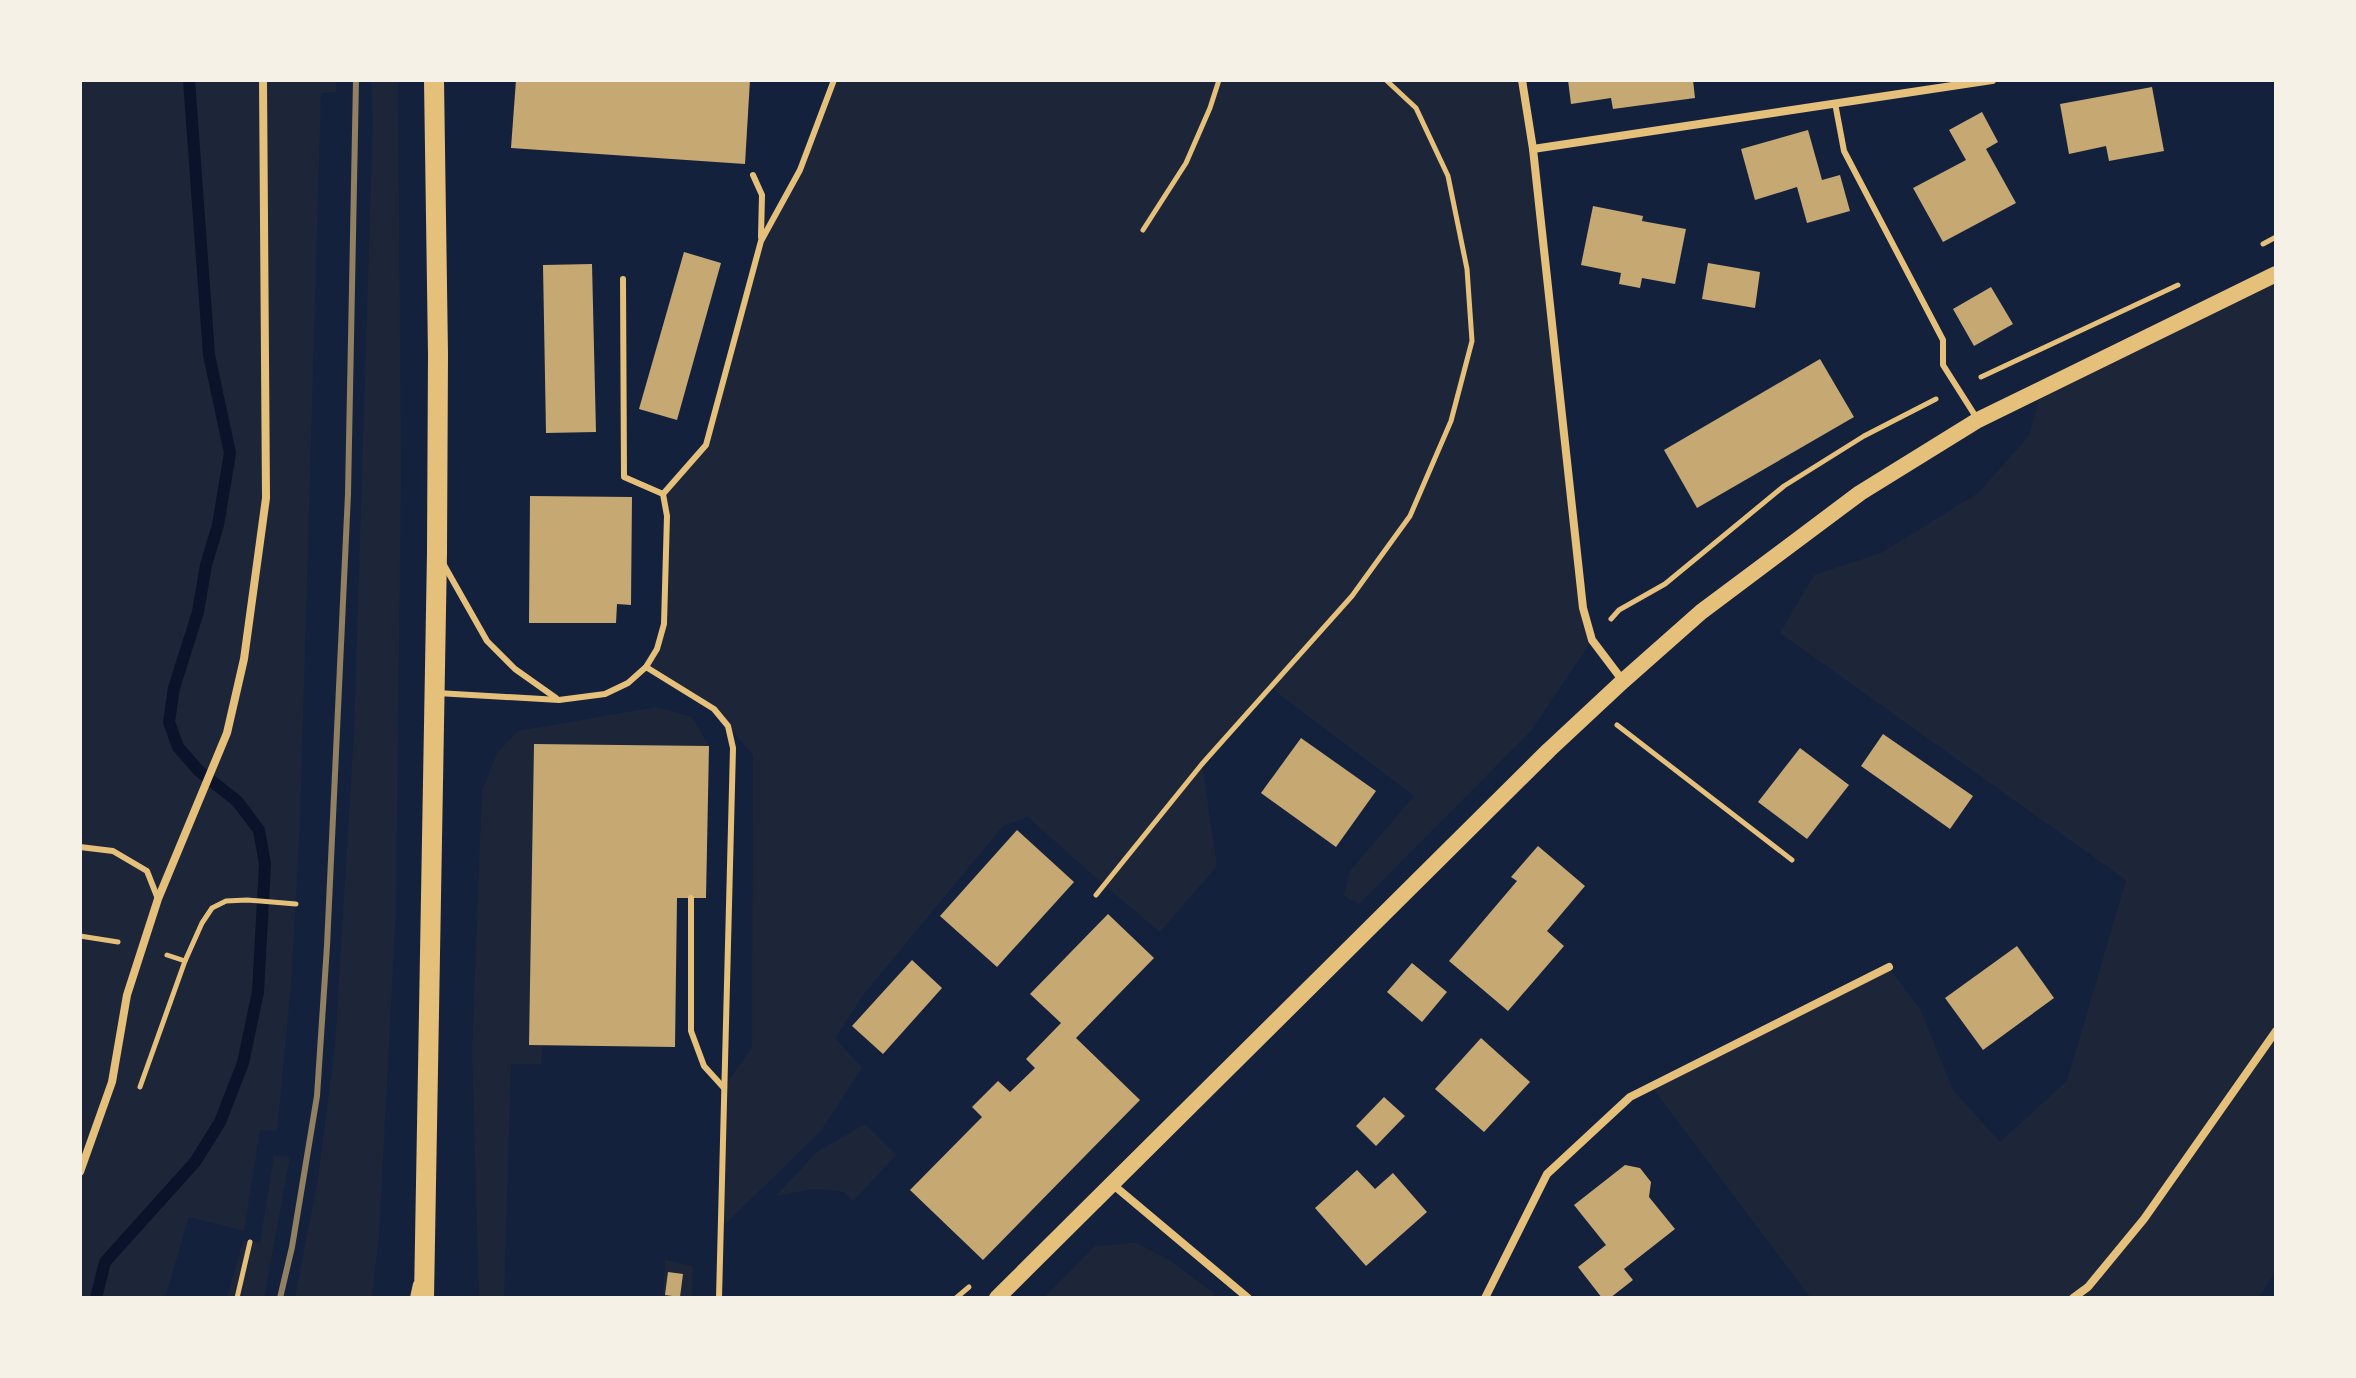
<svg xmlns="http://www.w3.org/2000/svg" width="2356" height="1378" viewBox="0 0 2356 1378" font-family="'Varela Round',sans-serif">
	<style>
		.green { fill: #1d2539 }
		.lines { fill: none; stroke-linecap: round; stroke-linejoin: round }
		.stream { stroke: #0b132b; stroke-width: 12 }
		.building { fill: #c6a872 }
		.path { stroke: #e5c07b; stroke-width: 5 }
		.service { stroke: #e5c07b; stroke-width: 6 }
		.minor { stroke: #e5c07b; stroke-width: 8 }
		.secondary { stroke: #e5c07b; stroke-width: 16 }
		.primary { stroke: #e5c07b; stroke-width: 20 }
		.rail { stroke: #918062; stroke-width: 6 }
	</style>
	<rect width="100%" height="100%" fill="#14213d"/>
	<g class="green">
		<polygon points="80,80 336,80 336,92 321,93 300,822 291,985 277,1131 260,1130 244,1231 189,1217 165,1298 80,1298"/>
		<polygon points="371,80 398,80 401,472 396,908 379,1237 372,1298 295,1298 318,1178 335,1046 354,732 373,119"/>
		<polygon points="834,80 1522,80 1583,608 1592,640 1531,731 1359,904 1344,896 1350,871 1414,796 1271,688 1202,764 1217,866 1160,932 1104,885 1028,817 1003,826 864,994 835,1038 862,1068 820,1132 721,1228 724,1088 752,1047 753,755 714,709 646,667 657,649 664,624 667,516 663,494 706,445 761,241 800,170"/>
		<polygon points="2276,274 2276,1270 2259,1298 1811,1298 1651,1086 1889,967 1921,1011 1953,1090 2000,1142 2067,1081 2126,880 1780,633 1814,575 1881,553 1978,493 2029,436 2042,389"/>
		<polygon points="656,707 692,717 709,746 534,744 529,1044 543,1045 541,1064 511,1064 504,1298 479,1298 472,1051 482,791 497,753 518,731"/>
		<polygon points="865,1124 896,1155 853,1201 844,1192 813,1189 776,1196 817,1152"/>
		<polygon points="274,1155 290,1157 264,1298 227,1298 243,1241 260,1243"/>
		<polygon points="1137,1243 1169,1260 1215,1294 1211,1298 1044,1298 1095,1246"/>
		<polygon points="665,1260 693,1266 692,1298 663,1298"/>
	</g>
	<g class="lines">
		<polyline class="stream" points="96,1298 105,1262 195,1162 220,1122 243,1063 258,992 265,864 259,830 237,801 199,771 178,747 169,722 174,688 198,612 206,565 218,525 230,453 209,355 189,80"/>
	</g>
	<g class="building">
		<polygon points="516,80 750,80 745,164 511,148"/>
		<polygon points="1568,80 1693,80 1695,98 1613,109 1611,98 1571,104"/>
		<polygon points="2152,87 2164,151 2109,161 2106,146 2069,154 2060,104"/>
		<polygon points="1982,112 1998,142 1986,149 2016,203 1943,242 1913,188 1966,160 1949,130"/>
		<polygon points="1808,130 1822,180 1840,175 1850,211 1807,223 1797,187 1755,200 1741,149"/>
		<polygon points="1593,206 1643,216 1642,221 1686,229 1675,284 1642,278 1640,288 1619,284 1621,273 1581,265"/>
		<polygon points="684,252 721,263 677,420 639,409"/>
		<polygon points="1708,263 1760,272 1755,308 1702,299"/>
		<polygon points="592,264 596,432 546,433 543,265"/>
		<polygon points="1991,287 2013,324 1974,346 1953,309"/>
		<polygon points="1820,359 1854,417 1697,508 1664,450"/>
		<polygon points="530,496 632,497 631,605 617,604 616,623 529,623"/>
		<polygon points="1883,734 1973,796 1950,829 1861,766"/>
		<polygon points="1301,738 1376,791 1336,847 1261,793"/>
		<polygon points="534,744 709,746 706,898 677,898 675,1047 529,1045"/>
		<polygon points="1800,748 1849,785 1807,839 1758,802"/>
		<polygon points="1017,830 1074,882 997,967 940,916"/>
		<polygon points="1538,846 1585,886 1547,931 1564,946 1508,1011 1449,961 1517,881 1511,877"/>
		<polygon points="1108,914 1154,958 1076,1038 1140,1100 983,1260 910,1190 982,1117 972,1107 998,1081 1010,1092 1035,1068 1026,1059 1061,1023 1030,994"/>
		<polygon points="2017,946 2054,998 1983,1050 1945,998"/>
		<polygon points="912,960 942,988 883,1054 852,1026"/>
		<polygon points="1412,963 1447,992 1422,1022 1387,992"/>
		<polygon points="1481,1038 1530,1082 1484,1132 1435,1089"/>
		<polygon points="1384,1097 1405,1116 1376,1146 1356,1126"/>
		<polygon points="1625,1165 1640,1168 1651,1182 1649,1197 1675,1229 1624,1269 1633,1280 1610,1298 1602,1298 1578,1267 1606,1245 1574,1205"/>
		<polygon points="1357,1170 1375,1189 1393,1173 1427,1212 1366,1266 1315,1208"/>
		<polygon points="668,1272 683,1274 680,1297 665,1295"/>
	</g>
	<g class="lines">
		<g class="path">
			<polyline points="1143,230 1186,163 1210,108 1219,80"/>
			<polyline points="2263,244 2276,237"/>
			<polyline points="1981,377 2178,285"/>
			<polyline points="1611,619 1619,610 1665,584 1784,486 1864,436 1936,399"/>
			<polyline points="1617,725 1792,860"/>
			<polyline points="1096,895 1202,764 1352,596 1410,516 1451,421 1472,341 1467,269 1448,176 1416,108 1386,80"/>
			<polyline points="80,936 118,942"/>
			<polyline points="167,955 185,961"/>
			<polyline points="140,1087 185,961 202,923 212,908 226,901 247,900 296,904"/>
			<polyline points="237,1298 250,1242"/>
			<polyline points="956,1298 969,1287"/>
		</g>
		<g class="service">
			<polyline points="1835,103 1844,151 1943,340 1943,365 1976,417"/>
			<polyline points="753,175 762,195 761,237"/>
			<polyline points="623,279 624,477 663,494"/>
			<polyline points="444,565 487,641 515,669 556,698"/>
			<polyline points="646,667 714,709 728,726 733,748 719,1298"/>
			<polyline points="437,693 559,700 605,694 628,683 646,667 657,649 664,624 667,516 663,494 706,445 761,241 800,170 834,80"/>
			<polyline points="80,847 113,851 147,871 158,899"/>
			<polyline points="691,898 691,1031 704,1066 724,1088"/>
			<polyline points="413,1298 416,1284"/>
		</g>
		<g class="minor">
			<polyline points="1522,80 1533,149 1583,608 1592,640 1623,681"/>
			<polyline points="1533,149 1992,80"/>
			<polyline points="80,1172 112,1082 127,995 158,899 227,733 244,659 266,498 263,80"/>
			<polyline points="1111,1183 1248,1298"/>
			<polyline points="1485,1298 1547,1174 1630,1097 1889,967"/>
			<polyline points="2073,1298 2088,1287 2144,1219 2276,1031"/>
		</g>
		<polyline class="secondary" points="997,1298 1549,750 1623,681 1701,612 1860,493 1978,420 2276,274"/>
		<polyline class="primary" points="424,1298 437,553 438,354 434,80"/>
		<polyline class="rail" points="280,1298 292,1247 317,1096 327,946 348,494 356,80"/>
	</g>
	<rect width="2356" height="1378" fill="none" stroke="#f6f1e7" stroke-width="164"/>
</svg>
